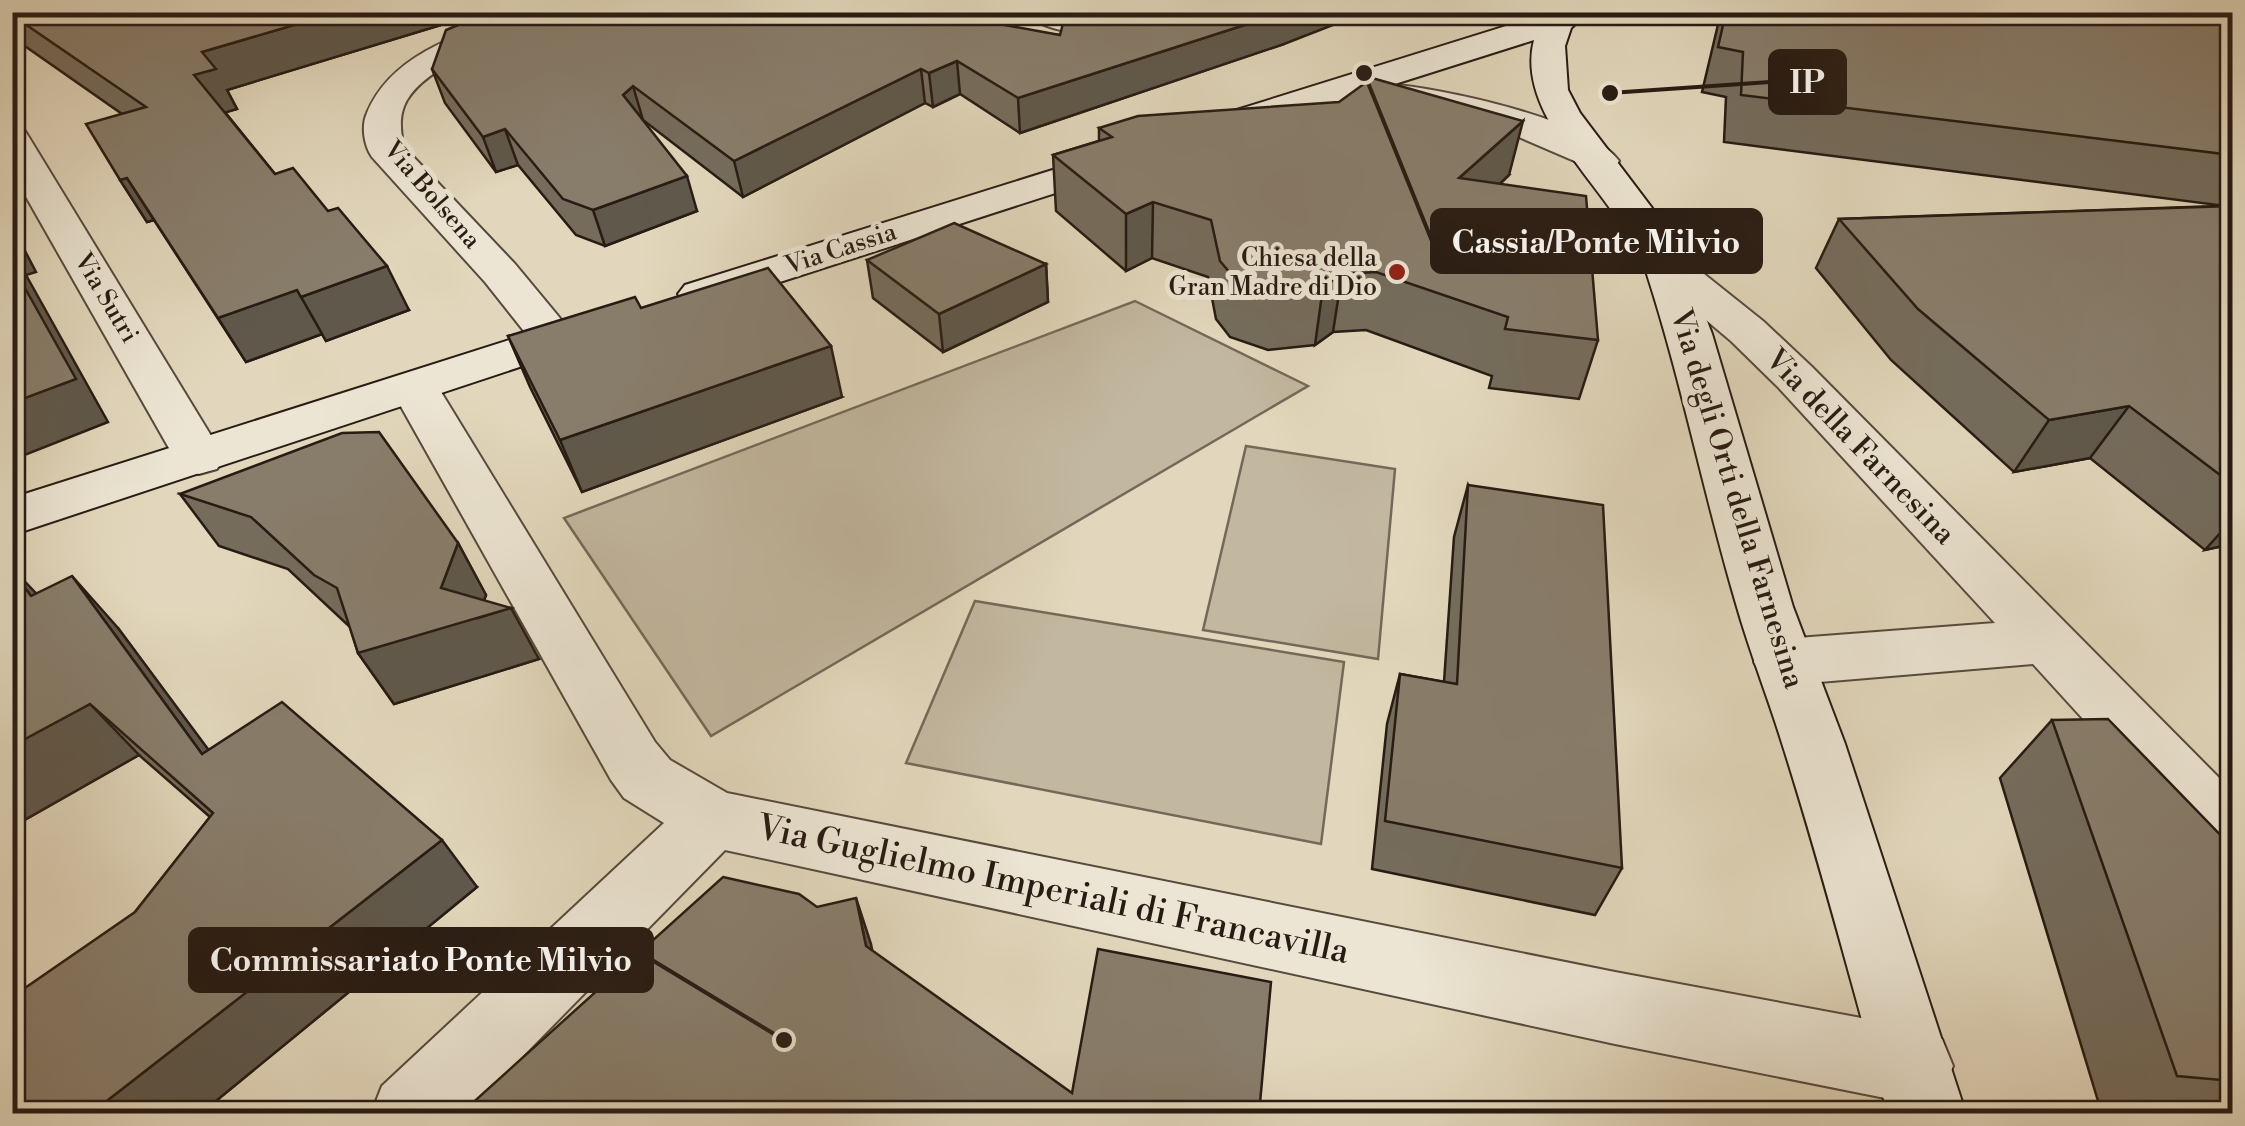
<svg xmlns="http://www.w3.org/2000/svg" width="2245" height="1126" viewBox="0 0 2245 1126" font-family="'Libre Bodoni',serif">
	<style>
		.green { fill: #c2b79f; stroke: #746959; stroke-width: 2.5 }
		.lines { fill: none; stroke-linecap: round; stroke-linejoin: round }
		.street-casing { stroke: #564a3d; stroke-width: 4 }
		.secondary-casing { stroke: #271b13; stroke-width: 4 }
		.street { fill: #ece5d3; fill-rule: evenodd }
		.secondary { fill: #ece5d3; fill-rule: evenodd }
		.wall { fill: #756c5c; stroke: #271b13; stroke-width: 2.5 }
		.shaded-wall { fill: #5f584b; stroke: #271b13; stroke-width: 2.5 }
		.building { fill: #887d6b; stroke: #271b13; stroke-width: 2.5 }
		.poi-dot { fill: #8f2418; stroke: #ece5d3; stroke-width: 4 }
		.labels { text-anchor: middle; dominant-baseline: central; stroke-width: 10; stroke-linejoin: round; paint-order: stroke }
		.far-street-label { font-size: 25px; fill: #271b13; stroke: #ece5d3 }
		.far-poi-label { font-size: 25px; fill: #271b13; stroke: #ece5d3; text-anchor: end }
		.street-label { font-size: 30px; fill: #271b13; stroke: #ece5d3 }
		.near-street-label { font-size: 35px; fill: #271b13; stroke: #ece5d3 }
		.leader { fill: none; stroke: #271b13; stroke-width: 4 }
		.callout-dot { fill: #271b13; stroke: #ece5d3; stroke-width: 4 }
		.callout { fill: #271b13; stroke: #271b13; stroke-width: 4 }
		.callout-label { font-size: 32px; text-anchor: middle; font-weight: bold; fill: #fff }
	</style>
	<rect width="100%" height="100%" fill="#e2d7bc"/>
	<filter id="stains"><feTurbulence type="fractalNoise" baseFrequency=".002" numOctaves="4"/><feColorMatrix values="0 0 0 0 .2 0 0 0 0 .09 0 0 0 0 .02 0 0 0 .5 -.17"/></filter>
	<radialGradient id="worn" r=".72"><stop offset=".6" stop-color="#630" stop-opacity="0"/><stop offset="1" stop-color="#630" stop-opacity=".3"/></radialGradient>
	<g class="green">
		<polygon points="1135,301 1308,386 711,736 564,518"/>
		<polygon points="1246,446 1395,469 1378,659 1203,630"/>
		<polygon points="975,601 1344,662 1321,844 906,763"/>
	</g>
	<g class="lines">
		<g class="street-casing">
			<g id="street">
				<path d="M525,12H573L569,19C524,34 433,57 407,100C398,116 401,130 403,146L515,264L578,340L571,350L555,354L539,350L485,282L372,157C364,145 361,126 367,113C393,51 467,32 525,12Z"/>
				<path d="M1026,12H1073L1088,23L1083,30C1066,34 1037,26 1026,12Z"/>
				<path d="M1386,84C1437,87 1590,119 1619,161L1613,169L1600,172L1484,122L1443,111L1374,101L1369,94L1374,87Z"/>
				<polygon points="12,128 25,131 30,139 224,457 217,469 199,474 181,469 174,457 12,172"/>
				<polygon points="1664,250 1679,254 1763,321 1812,367 2232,791 2232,864 2208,856 2033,664 1784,685 1763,678 1754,662 1763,646 1784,639 1995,623 1778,387 1731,341 1649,272 1643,263 1649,254"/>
				<polygon points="414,372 431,377 438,387 655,742 670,760 727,793 1615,972 1915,1028 1942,1039 1953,1066 1942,1093 1915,1104 1615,1044 725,850 466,1114 371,1114 382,1086 664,823 624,798 611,780 390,387 397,377"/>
			</g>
		</g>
		<g class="secondary-casing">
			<g id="secondary">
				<path d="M1551,12H1588L1571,28L1565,46L1568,90L1580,113L1661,220L1685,263L1712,334L1793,607L1845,744L1966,1114H1888C1853,990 1821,865 1782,743C1768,697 1750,653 1737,607C1704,496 1682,382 1646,271C1621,197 1513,121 1534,40L1237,134L1224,137L1211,134L1206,126L1211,118Z"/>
				<polygon points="1123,148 1136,151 1142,159 1136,167 715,303 700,307 685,303 678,294 685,285"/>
				<polygon points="585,316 601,320 608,330 601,340 12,535 12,498"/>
			</g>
		</g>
		<use href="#street" class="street"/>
		<use href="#secondary" class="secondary"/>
	</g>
	<g class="wall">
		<polygon points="12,12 464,18 227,90 237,109 225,112 275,174 409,310 326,341 322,334 246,362 154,220 147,222 120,180 122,114 12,37"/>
		<polygon points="1721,12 2232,12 2232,550 2227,545 2205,550 2090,458 2014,472 1891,360 1816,268 1839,219 2218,206 2218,205 1724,142 1726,97 1702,92"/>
		<polygon points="507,21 1060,35 1284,44 1020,133 960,94 933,107 925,103 743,197 643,120 697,211 605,246 576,235 518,165 496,172 445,103 432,69"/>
		<polygon points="1099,128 1509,175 1500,184 1598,340 1579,399 1489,388 1492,376 1366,330 1333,332 1315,345 1268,350 1230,337 1216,319 1208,277 1152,258 1126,271 1056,211 1053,155 1099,141"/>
		<polygon points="867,260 1046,264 1048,302 943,352 873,298"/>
		<polygon points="641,308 842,397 582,492 530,387 508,336"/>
		<polygon points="1468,485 1622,868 1595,915 1372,869 1387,724 1400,674 1444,682 1454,537"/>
		<polygon points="180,494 458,543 486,595 484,600 539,659 394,704 358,653 350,627 288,569 219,546"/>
		<polygon points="12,568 36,594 118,628 208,750 477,887 200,1114 12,1114 135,912 210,817 139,755 12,827"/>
		<polygon points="2052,720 2232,847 2232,1114 2102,1114 2000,778"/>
	</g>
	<g class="shaded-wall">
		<polygon points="338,12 462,12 464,18 227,90 237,109 217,115 194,75 202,52"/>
		<polygon points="1285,12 1366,12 1284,44 1020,133 1018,98"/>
		<polygon points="957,61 960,94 933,107 929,73"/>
		<polygon points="921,69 925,103 743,197 734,161"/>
		<polygon points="633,86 643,120 623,95"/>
		<polygon points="1523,121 1509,175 1447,234 1459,178"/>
		<polygon points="505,129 518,165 496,172 483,137"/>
		<polygon points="687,176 697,211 605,246 593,210"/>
		<polygon points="127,178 154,220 147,222 120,180"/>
		<polygon points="1153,202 1152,258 1126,271 1126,214"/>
		<polygon points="12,226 36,272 26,275 108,422 12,460"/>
		<polygon points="1046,264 1048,302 943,352 939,314"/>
		<polygon points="387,266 409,310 326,341 301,297"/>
		<polygon points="1342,274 1333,332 1315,345 1323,287"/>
		<polygon points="297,290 322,334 246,362 218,318"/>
		<polygon points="831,346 842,397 582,492 560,440"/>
		<polygon points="2129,406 2090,458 2014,472 2049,420"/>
		<polygon points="2232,520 2232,539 2227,545 2205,550"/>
		<polygon points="458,543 486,595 478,618 511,608 539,659 394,704 358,653 441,588"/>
		<polygon points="12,568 52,610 31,596 12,571"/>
		<polygon points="72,576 118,628 248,803 202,754"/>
		<polygon points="90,704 139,755 12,827 12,746"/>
		<polygon points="442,840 477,887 200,1114 90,1114"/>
		<polygon points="856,898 871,944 880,991 866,946"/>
	</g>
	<g class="building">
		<polygon points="12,12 338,12 202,52 216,69 194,75 275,174 293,168 328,211 338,208 387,266 301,297 297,290 218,318 127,178 120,180 86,124 146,107 12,15"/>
		<polygon points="490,12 493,12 507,21 536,12 933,12 1060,35 1066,12 1285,12 1018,98 957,61 929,73 921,69 734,161 633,86 623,95 687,176 593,210 563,199 505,129 483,137 432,69 446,30"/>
		<polygon points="1726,12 2232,12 2232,155 1741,95 1743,52 1718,47"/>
		<polygon points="1372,78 1523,121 1459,178 1586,196 1598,340 1505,329 1508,317 1376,272 1342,274 1323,287 1274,291 1235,279 1220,261 1211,220 1153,202 1126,214 1053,155 1112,137 1099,128 1138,116 1339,102"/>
		<polygon points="2232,206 2232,484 2129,406 2049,420 1918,309 1839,219"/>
		<polygon points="954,223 1046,264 939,314 867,260"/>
		<polygon points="12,265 76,379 12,403"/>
		<polygon points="768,268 831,346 560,440 508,336 635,297 641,308"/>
		<polygon points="379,432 458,543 441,588 511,608 358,653 337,588 314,575 251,517 180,494 342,433"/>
		<polygon points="1468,485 1603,505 1622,868 1385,821 1400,674 1457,684"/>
		<polygon points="12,571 31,596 72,576 202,754 282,702 442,840 90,1114 12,1114 12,997 135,912 213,813 90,704 12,746"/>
		<polygon points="2108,719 2232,847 2232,1081 2177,1076 2052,720"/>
		<polygon points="723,877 799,894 817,907 856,898 866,946 1072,1093 1098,949 1271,982 1259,1114 474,1114 468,1107"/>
	</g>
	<circle class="poi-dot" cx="1397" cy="272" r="10"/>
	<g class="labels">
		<g class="far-street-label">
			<text transform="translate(432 195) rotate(49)">Via Bolsena</text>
			<text transform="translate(841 249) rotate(-18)">Via Cassia</text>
			<text transform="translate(106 298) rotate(59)">Via Sutri</text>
		</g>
		<g class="far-poi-label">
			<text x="1377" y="258">Chiesa della<tspan x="1377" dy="29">Gran Madre di Dio</tspan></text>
		</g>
		<g class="street-label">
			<text transform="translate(1860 447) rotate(46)">Via della Farnesina</text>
			<text transform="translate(1737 499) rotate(73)">Via degli Orti della Farnesina</text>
		</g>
		<g class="near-street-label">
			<text transform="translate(1053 890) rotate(12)">Via Guglielmo Imperiali di Francavilla</text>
		</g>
	</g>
	<path class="leader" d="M1610 93L1770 82M1364 73L1432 241M784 1040L652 960"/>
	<g class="callout-dot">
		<circle cx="1610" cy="93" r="10"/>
		<circle cx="1364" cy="73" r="10"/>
		<circle cx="784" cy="1040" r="10"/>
	</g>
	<g class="callout">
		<rect x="1770" y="51" width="75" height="62" rx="10"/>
		<rect x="1432" y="210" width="329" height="62" rx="10"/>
		<rect x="190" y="929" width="462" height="62" rx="10"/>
	</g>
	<g class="callout-label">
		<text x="1807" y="93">IP</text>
		<text x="1596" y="253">Cassia/Ponte Milvio</text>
		<text x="421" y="971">Commissariato Ponte Milvio</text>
	</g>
	<rect width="2245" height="1126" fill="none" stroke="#e2d7bc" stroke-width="50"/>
	<rect x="15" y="15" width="2215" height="1096" fill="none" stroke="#271b13" stroke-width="5"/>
	<rect x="25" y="25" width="2195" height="1076" fill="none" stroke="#271b13" stroke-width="2.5"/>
	<rect width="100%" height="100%" filter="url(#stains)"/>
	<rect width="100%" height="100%" fill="url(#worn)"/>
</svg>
